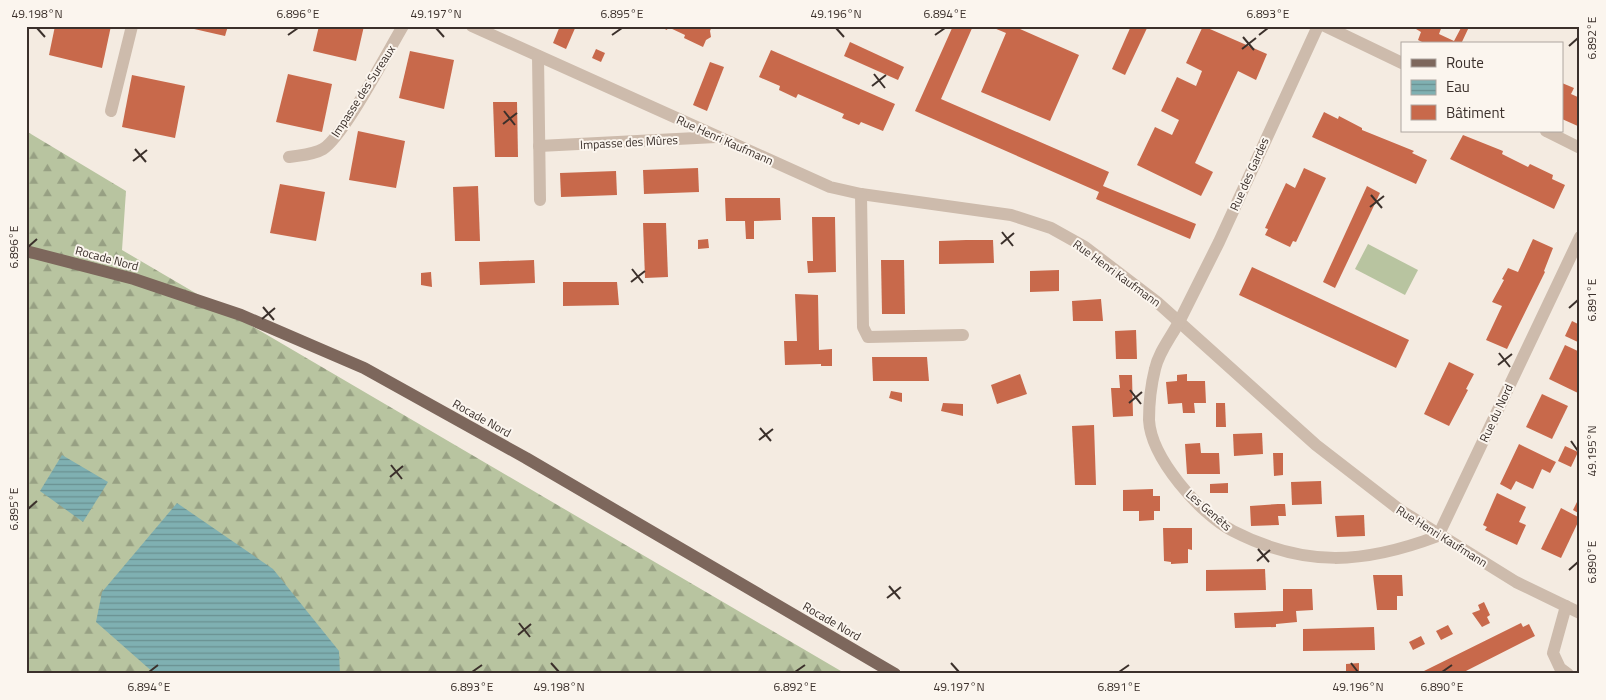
<svg xmlns="http://www.w3.org/2000/svg" width="1606" height="700" viewBox="0 0 1606 700" font-family="'Titillium Web',sans-serif">
	<style>
		.grass { fill: #b8c4a0 }
		.forest { fill: url(#forest-firs) }
		.water { fill: url(#water-rules) }
		.building { fill: #c8694b }
		.lines { fill: none; stroke-linecap: round; stroke-linejoin: round }
		.minor { stroke: #cdbbac; stroke-width: 12 }
		.major { stroke: #7d675c; stroke-width: 12 }
		.ticks { fill: none; stroke: #3b302b; stroke-width: 2 }
		.labels { text-anchor: middle; dominant-baseline: central; stroke-width: 4; stroke-linejoin: round; paint-order: stroke }
		.street-label { font-size: 12px; fill: #3b302b; stroke: #fbf5ee }
		.neatline { fill: none; stroke: #3b302b; stroke-width: 2 }
		.ticks-label { font-size: 12px; text-anchor: middle; fill: #3b302b }
	</style>
	<defs>
		<pattern id="forest-firs" width="22" height="20" patternUnits="userSpaceOnUse" patternTransform="scale(1.25)"><rect width="22" height="20" fill="#b8c4a0"/><path d="M5 1l3.5 6h-7zM16 11l3.5 6h-7z" fill="#97a083"/></pattern>
		<pattern id="water-rules" width="6" height="5" patternUnits="userSpaceOnUse" patternTransform="scale(1.25)"><rect width="6" height="5" fill="#7fb0b2"/><path d="M0 2.5h6" fill="none" stroke="#699091"/></pattern>
	</defs>
	<rect width="100%" height="100%" fill="#f4ebe1"/>
	<polygon class="grass" points="1368,244 1418,270 1405,295 1355,269"/>
	<polygon class="forest" points="26,131 126,191 122,250 846,674 26,674"/>
	<g class="water">
		<polygon points="62,455 108,482 83,522 40,491"/>
		<polygon points="177,503 273,569 339,651 340,674 155,674 96,622 102,592"/>
	</g>
	<g class="building">
		<polygon points="55,26 111,26 102,68 49,55"/>
		<polygon points="181,26 228,26 225,36"/>
		<polygon points="319,26 364,26 356,61 313,51"/>
		<polygon points="560,26 576,26 566,49 553,43"/>
		<polygon points="658,26 712,26 710,31 711,37 706,40 703,47 684,38 685,35 668,27 667,30"/>
		<polygon points="953,26 973,26 941,99 1109,172 1103,186 1196,224 1190,239 1096,199 1099,192 915,111"/>
		<polygon points="989,26 1013,26 1079,55 1050,121 981,92 1006,33"/>
		<polygon points="1131,26 1148,26 1125,75 1112,69"/>
		<polygon points="1203,26 1267,54 1256,80 1238,71 1195,163 1213,172 1201,196 1137,165 1155,127 1172,135 1179,120 1161,111 1177,77 1196,86 1202,71 1186,63"/>
		<polygon points="1411,26 1442,26 1439,34 1454,41 1462,26 1469,27 1461,44 1421,44 1422,42 1418,40 1421,32"/>
		<polygon points="850,42 904,67 898,80 844,56"/>
		<polygon points="596,49 605,53 601,62 592,58"/>
		<polygon points="771,50 895,104 883,131 861,122 859,125 842,118 844,114 798,94 796,98 779,90 780,86 759,77"/>
		<polygon points="410,51 454,60 444,109 399,98"/>
		<polygon points="710,62 724,67 707,111 693,105"/>
		<polygon points="288,74 332,84 322,132 276,122"/>
		<polygon points="132,75 185,86 175,138 122,127"/>
		<polygon points="1562,83 1574,88 1571,94 1580,98 1580,127 1562,119"/>
		<polygon points="493,102 517,102 518,157 495,157"/>
		<polygon points="1324,112 1338,119 1339,116 1362,128 1362,130 1414,151 1412,153 1427,160 1416,184 1312,137"/>
		<polygon points="358,131 405,141 396,188 349,180"/>
		<polygon points="1463,135 1503,151 1502,154 1528,167 1530,164 1553,175 1552,179 1565,185 1554,209 1450,159"/>
		<polygon points="698,168 699,192 644,194 643,170"/>
		<polygon points="1304,168 1326,178 1296,242 1293,241 1290,247 1265,235 1268,229 1265,228 1286,183 1295,188"/>
		<polygon points="616,171 617,195 561,197 560,173"/>
		<polygon points="280,184 325,192 316,241 270,233"/>
		<polygon points="478,186 480,241 455,241 453,187"/>
		<polygon points="1367,186 1380,193 1335,288 1323,282"/>
		<polygon points="725,198 780,198 781,220 754,221 754,239 746,239 745,221 726,221"/>
		<polygon points="812,217 835,217 836,272 808,273 807,261 813,261"/>
		<polygon points="643,223 666,223 668,277 645,278"/>
		<polygon points="708,239 709,248 698,249 698,240"/>
		<polygon points="1533,239 1553,248 1544,271 1545,272 1507,349 1486,340 1502,306 1492,302 1504,280 1502,279 1508,268 1518,272"/>
		<polygon points="966,240 993,240 994,263 939,264 939,241"/>
		<polygon points="534,260 535,283 480,285 479,262"/>
		<polygon points="881,260 904,260 905,314 882,314"/>
		<polygon points="1252,267 1409,340 1396,368 1239,295"/>
		<polygon points="1059,270 1059,291 1030,292 1030,271"/>
		<polygon points="431,272 432,287 421,285 421,273"/>
		<polygon points="563,282 617,282 619,305 563,306"/>
		<polygon points="795,294 818,295 819,350 832,349 832,366 821,366 821,364 785,365 784,341 797,341"/>
		<polygon points="1101,299 1103,321 1073,321 1072,301"/>
		<polygon points="1572,321 1580,325 1580,343 1565,336"/>
		<polygon points="1136,330 1137,359 1116,359 1115,331"/>
		<polygon points="1565,345 1580,352 1578,393 1549,379"/>
		<polygon points="872,357 927,357 929,381 873,381"/>
		<polygon points="1449,362 1474,374 1466,389 1468,390 1449,426 1424,414"/>
		<polygon points="1020,374 1027,394 997,404 991,385"/>
		<polygon points="1187,374 1187,381 1205,381 1206,403 1194,403 1195,413 1183,413 1182,403 1168,404 1166,382 1177,381 1177,375"/>
		<polygon points="1119,375 1132,375 1133,416 1113,417 1111,388 1120,388"/>
		<polygon points="891,391 902,393 902,402 889,398"/>
		<polygon points="1542,394 1568,406 1552,439 1526,427"/>
		<polygon points="943,403 963,404 963,416 941,411"/>
		<polygon points="1216,403 1225,403 1226,427 1216,427"/>
		<polygon points="1094,425 1096,485 1075,485 1072,426"/>
		<polygon points="1262,433 1263,454 1234,456 1233,434"/>
		<polygon points="1200,443 1201,453 1219,453 1220,474 1187,474 1185,444"/>
		<polygon points="1519,444 1556,462 1550,473 1542,469 1533,489 1516,481 1511,490 1500,484"/>
		<polygon points="1565,446 1578,452 1571,467 1558,461"/>
		<polygon points="1273,453 1283,453 1283,475 1274,476"/>
		<polygon points="1321,481 1322,504 1292,505 1291,482"/>
		<polygon points="1228,483 1228,493 1210,493 1210,484"/>
		<polygon points="1153,489 1153,496 1160,496 1160,511 1154,511 1154,520 1139,521 1139,511 1123,511 1123,490"/>
		<polygon points="1497,493 1526,507 1519,522 1526,525 1517,545 1485,530 1487,527 1483,525"/>
		<polygon points="1580,496 1580,514 1573,510"/>
		<polygon points="1278,504 1285,504 1286,516 1278,516 1279,525 1251,526 1250,506"/>
		<polygon points="1561,508 1580,518 1561,558 1541,549"/>
		<polygon points="1364,515 1365,536 1337,537 1335,516"/>
		<polygon points="1163,528 1192,528 1192,550 1188,549 1188,563 1171,564 1171,562 1164,561"/>
		<polygon points="1265,569 1266,590 1206,591 1206,570"/>
		<polygon points="1373,575 1402,575 1403,596 1397,596 1397,610 1377,610"/>
		<polygon points="1283,589 1312,589 1313,610 1296,611 1297,622 1276,624 1276,627 1235,628 1234,613 1283,611"/>
		<polygon points="1484,602 1490,615 1487,617 1490,623 1482,627 1472,613 1480,610 1478,605"/>
		<polygon points="1521,623 1523,627 1529,624 1535,636 1460,674 1426,674 1424,671"/>
		<polygon points="1448,625 1453,634 1441,640 1436,631"/>
		<polygon points="1374,627 1375,650 1303,651 1303,629"/>
		<polygon points="1421,636 1425,644 1413,650 1409,642"/>
		<polygon points="1359,663 1359,674 1346,674 1346,664"/>
	</g>
	<g class="lines">
		<g class="minor">
			<polyline points="472,26 830,187 861,194 1011,215 1051,228 1085,247 1157,302 1316,445 1400,510 1516,582 1580,613"/>
			<path d="M1318,26C1285,98 1252,170 1219,242C1206,268 1193,294 1180,320C1172,336 1159,351 1155,369C1151,385 1149,403 1149,420C1151,458 1200,514 1233,531C1305,568 1364,564 1438,536L1580,237"/>
			<polyline points="1325,26 1402,63"/>
			<polyline points="538,56 540,200"/>
			<polyline points="111,111 132,26"/>
			<polyline points="1546,131 1580,148"/>
			<polyline points="539,146 716,137"/>
			<path d="M289,157C300,155 313,155 323,149C344,136 388,51 403,26"/>
			<polyline points="861,194 863,327 868,337 963,335"/>
			<polyline points="1566,606 1553,653 1560,668 1568,674"/>
		</g>
		<polyline class="major" points="26,251 134,279 241,315 364,368 526,458 895,674"/>
	</g>
	<path class="ticks" d="M37,28L45,37M436,28L444,37M836,28L844,37M288,35L298,28M612,35L622,28M935,35L945,28M1259,35L1268,28M1243,37L1254,50M1569,46L1578,38M1242,49L1256,38M874,74L885,88M872,86L886,75M504,111L515,125M503,124L517,113M135,149L146,162M133,161L147,150M1371,195L1382,208M1370,207L1384,196M1002,232L1013,246M1001,244L1014,233M28,247L37,239M632,269L643,283M631,282L645,271M263,307L274,320M1569,308L1578,300M262,319L275,308M1499,353L1510,367M1498,365L1512,354M1130,390L1141,404M1129,403L1142,392M760,428L771,441M759,440L773,429M1571,441L1578,451M391,465L402,479M390,477L403,466M28,509L37,501M1258,549L1269,562M1257,561L1270,550M1569,570L1578,562M889,586L900,599M887,598L901,587M519,623L530,637M518,635L531,624M551,663L559,672M951,663L959,672M1351,663L1358,672M149,672L158,665M472,672L482,665M795,672L805,665M1119,672L1129,665M1442,672L1452,665"/>
	<g class="labels">
		<g class="street-label">
			<text transform="translate(363 91) rotate(-57)">Impasse des Sureaux</text>
			<text transform="translate(725 140) rotate(24)">Rue Henri Kaufmann</text>
			<text transform="translate(629 142) rotate(-3)">Impasse des Mûres</text>
			<text transform="translate(1249 174) rotate(-66)">Rue des Gardes</text>
			<text transform="translate(107 258) rotate(15)">Rocade Nord</text>
			<text transform="translate(1117 273) rotate(36)">Rue Henri Kaufmann</text>
			<text transform="translate(1496 413) rotate(-65)">Rue du Nord</text>
			<text transform="translate(482 418) rotate(29)">Rocade Nord</text>
			<text transform="translate(1209 510) rotate(41)">Les Genêts</text>
			<text transform="translate(1442 536) rotate(32)">Rue Henri Kaufmann</text>
			<text transform="translate(832 621) rotate(30)">Rocade Nord</text>
		</g>
	</g>
	<rect width="1606" height="700" fill="none" stroke="#fbf5ee" stroke-width="55"/>
	<rect x="1401" y="42" width="162" height="90" fill="#fbf5ee" stroke="#aea6a0"/>
	<rect x="1411" y="59" width="25" height="8" fill="#7d675c" stroke="#aea6a0"/>
	<text x="1446" y="68" font-size="15" fill="#3b302b">Route</text>
	<rect x="1411" y="80" width="25" height="15" fill="url(#water-rules)" stroke="#aea6a0"/>
	<text x="1446" y="92" font-size="15" fill="#3b302b">Eau</text>
	<rect x="1411" y="105" width="25" height="15" fill="#c8694b" stroke="#aea6a0"/>
	<text x="1446" y="118" font-size="15" fill="#3b302b">Bâtiment</text>
	<rect x="28" y="28" width="1550" height="644" class="neatline"/>
	<g class="ticks-label">
		<text x="37" y="18">49.198°N</text>
		<text x="298" y="18">6.896°E</text>
		<text x="436" y="18">49.197°N</text>
		<text x="622" y="18">6.895°E</text>
		<text x="836" y="18">49.196°N</text>
		<text x="945" y="18">6.894°E</text>
		<text x="1268" y="18">6.893°E</text>
		<text transform="translate(1592 38) rotate(-90)" y="4">6.892°E</text>
		<text transform="translate(14 247) rotate(-90)" y="4">6.896°E</text>
		<text transform="translate(1592 300) rotate(-90)" y="4">6.891°E</text>
		<text transform="translate(1592 451) rotate(-90)" y="4">49.195°N</text>
		<text transform="translate(14 509) rotate(-90)" y="4">6.895°E</text>
		<text transform="translate(1592 562) rotate(-90)" y="4">6.890°E</text>
		<text x="149" y="691">6.894°E</text>
		<text x="472" y="691">6.893°E</text>
		<text x="559" y="691">49.198°N</text>
		<text x="795" y="691">6.892°E</text>
		<text x="959" y="691">49.197°N</text>
		<text x="1119" y="691">6.891°E</text>
		<text x="1358" y="691">49.196°N</text>
		<text x="1442" y="691">6.890°E</text>
	</g>
</svg>
